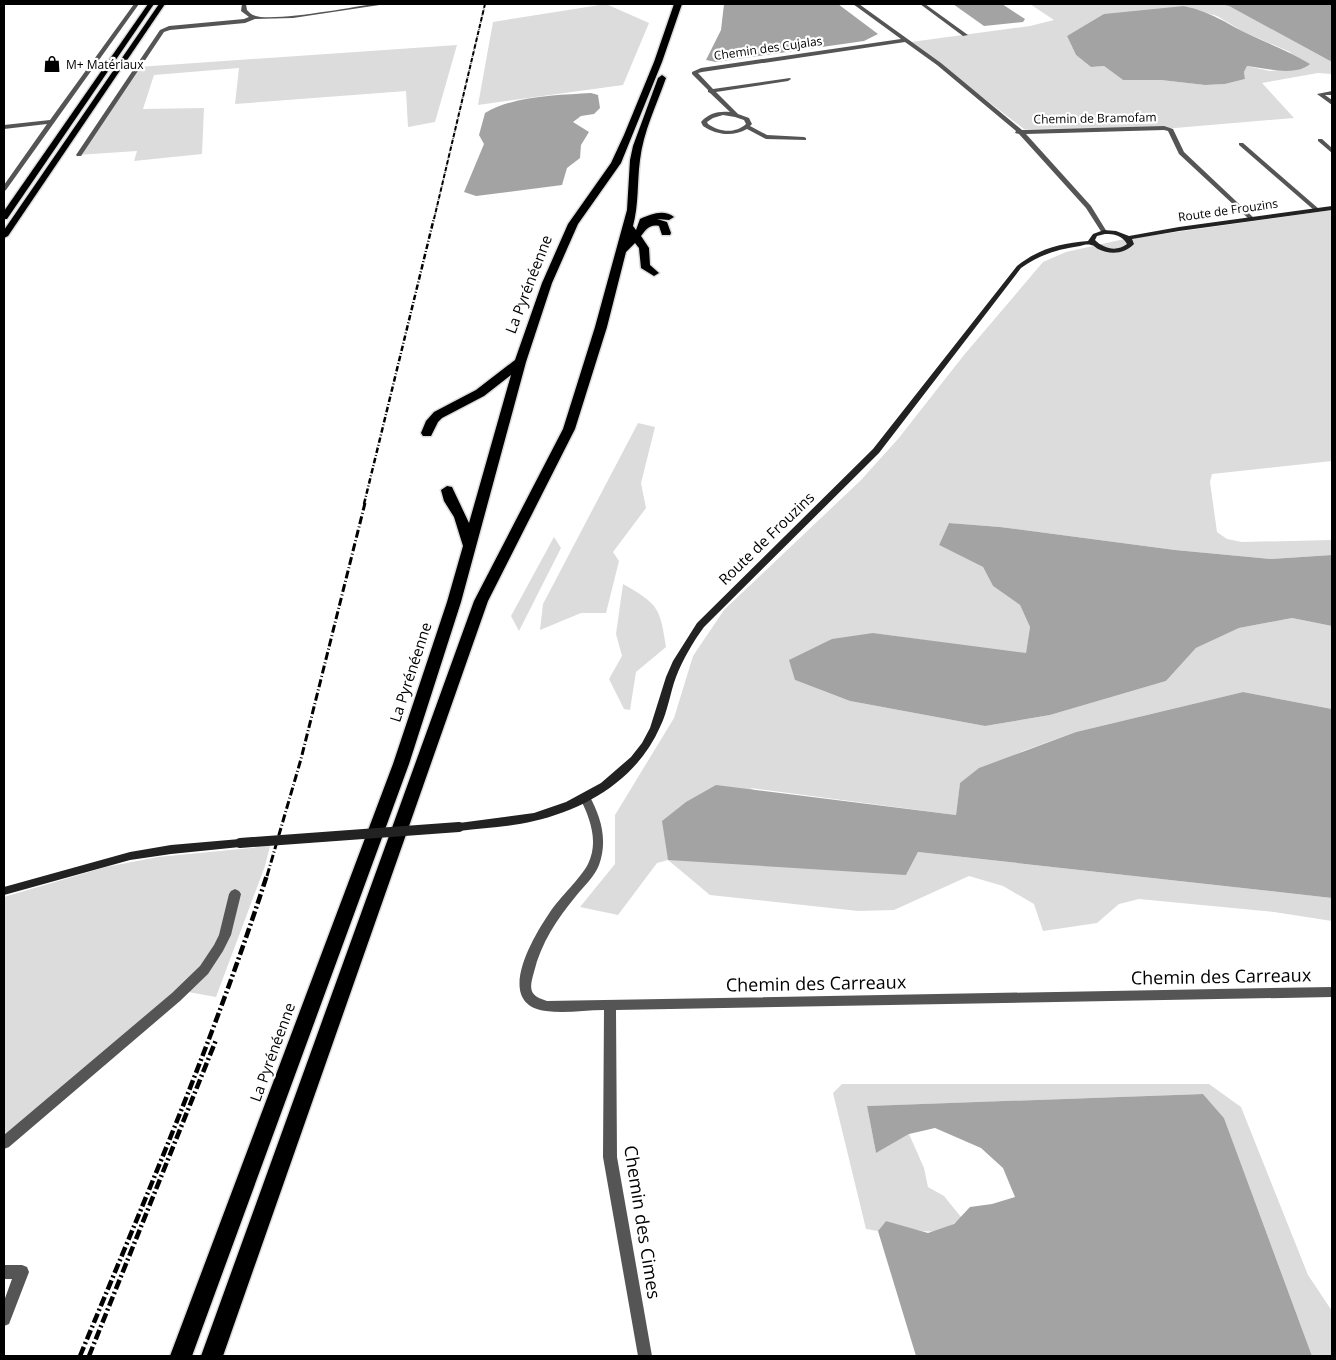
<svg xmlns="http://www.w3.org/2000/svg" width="1336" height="1360" viewBox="0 0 1336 1360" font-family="'Open Sans',sans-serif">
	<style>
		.green { fill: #dcdcdc; fill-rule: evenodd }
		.water { fill: #a3a3a3 }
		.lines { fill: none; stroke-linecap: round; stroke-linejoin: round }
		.primary-casing { stroke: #dbdbdb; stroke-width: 3 }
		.highway-casing { stroke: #dbdbdb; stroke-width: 3 }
		.street { fill: #555; fill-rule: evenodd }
		.secondary { fill: #222; fill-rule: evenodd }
		.primary { fill: #000; fill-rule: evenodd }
		.highway { fill: #000; fill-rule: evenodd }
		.rail-far3 { stroke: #000; stroke-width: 2; stroke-dasharray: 4.5 1 0.5 1; stroke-linecap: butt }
		.rail-far2 { stroke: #000; stroke-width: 2.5; stroke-dasharray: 5.5 2 1 2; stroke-linecap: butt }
		.rail-far1 { stroke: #000; stroke-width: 3; stroke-dasharray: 8 2.5 1 2.5; stroke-linecap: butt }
		.rail { stroke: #000; stroke-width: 4.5; stroke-dasharray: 10 3 2 3; stroke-linecap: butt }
		.secondary-bridge { stroke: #222; stroke-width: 10 }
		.labels { text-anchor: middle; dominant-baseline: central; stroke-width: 4.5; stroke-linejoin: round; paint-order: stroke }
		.far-street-label { font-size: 12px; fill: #000; stroke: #fff }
		.far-poi-label { font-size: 12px; fill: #000; stroke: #fff; text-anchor: start }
		.street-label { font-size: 15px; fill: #000; stroke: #fff }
		.near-street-label { font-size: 18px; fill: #000; stroke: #fff }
	</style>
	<rect width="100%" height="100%" fill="#fff"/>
	<g class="green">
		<polygon points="606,4 649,23 623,85 478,105 493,22"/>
		<path d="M1030,4H1220L1229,6L1332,62V74L1318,73L1262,83L1294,118L1175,128L1024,129L911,42L1030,26L1054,20ZM1184,6L1217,16L1244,32L1290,52L1304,68L1270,71L1247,66L1244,72L1245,79L1225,84L1205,85L1161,80H1123L1104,66L1091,67L1076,55L1067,36L1082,28Z"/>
		<polygon points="457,45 435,122 408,127 406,91 235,104 239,68 154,75 143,109 204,108 202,154 134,161 137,151 77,155 138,67"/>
		<polygon points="1332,210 1332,461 1212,474 1210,482 1217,532 1227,539 1242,542 1332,540 1332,555 1271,559 1175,550 1000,527 949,523 939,545 983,567 993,586 1020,605 1030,627 1026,654 873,633 795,680 850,701 985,726 1050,715 1166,681 1196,648 1239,628 1292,618 1332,626 1332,709 1243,692 1076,732 1023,751 960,783 956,815 750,788 906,875 918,852 1332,898 1332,921 1274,912 1139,899 1119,904 1097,923 1043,931 1034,904 1003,886 969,876 894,910 858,911 710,895 668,860 657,863 618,915 580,907 615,864 615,815 674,718 693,656 724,610 861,480 898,439 964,355 1043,262 1066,252 1120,240"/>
		<polygon points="638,423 655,427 641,483 646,508 613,552 619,561 606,613 581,613 540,630 543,604"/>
		<polygon points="554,537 561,548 519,631 511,616"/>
		<path d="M623,584C658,604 660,607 666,647L636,672L630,710L624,709L609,679L622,656L616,634Z"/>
		<polygon points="270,846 265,866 216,997 177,990 4,1137 4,897 106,867 158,857"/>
		<path d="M842,1084H1209L1241,1107L1308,1275L1332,1311V1356H1312L1224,1118L1203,1094L867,1106L876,1153L909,1134L924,1168L928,1187L944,1196L961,1217C937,1242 914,1229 886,1221L878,1231L866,1229L833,1093Z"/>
	</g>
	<g class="water">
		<polygon points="724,4 838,4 878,34 864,41 716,62 706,60 721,30"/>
		<polygon points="953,4 1002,4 1025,19 1023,22 984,26"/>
		<polygon points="1220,4 1332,4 1332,62 1229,6"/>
		<path d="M1184,6C1210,12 1221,20 1244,32C1266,43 1289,51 1310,64C1295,77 1265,68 1247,66L1244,72L1245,79L1225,84L1205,85L1161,80H1123L1104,66L1091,67L1076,55L1067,36L1104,14Z"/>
		<path d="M591,93L598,95L600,108L594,114L581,116L573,122L589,132L581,145L580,158L567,168L562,185L476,196L464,192L484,144L479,135L485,113C513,96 558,95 591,93Z"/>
		<polygon points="949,523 1000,527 1175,550 1271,559 1332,555 1332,626 1292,618 1239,628 1196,648 1166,681 1050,715 985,726 850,701 795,680 789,660 832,639 873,633 1026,653 1030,627 1020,605 993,586 983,567 939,545"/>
		<polygon points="1243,692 1332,709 1332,898 918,852 906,875 668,860 662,821 686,802 716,785 956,815 960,783 979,768 1076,732"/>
		<polygon points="1203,1094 1224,1118 1312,1356 916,1356 878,1231 886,1221 928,1233 954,1224 970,1207 992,1204 1015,1197 1003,1168 981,1148 935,1128 909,1134 876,1153 867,1106"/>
	</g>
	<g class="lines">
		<g class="primary-casing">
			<g id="primary">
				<polygon points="148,4 154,4 7,219 4,219 4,211"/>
				<polygon points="159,4 165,4 8,236 4,238 4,230"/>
			</g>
		</g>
		<g class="highway-casing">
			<g id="highway">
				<polygon points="674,4 682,4 662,62 621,163 578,224 552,283 526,362 461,602 409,764 192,1356 170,1356 393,764 447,602 463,546 454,517 444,501 441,490 447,486 452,487 469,523 511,375 484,396 442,418 438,422 431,436 423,436 421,433 426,421 434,412 476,390 515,360 542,283 568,224 611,163 624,135 654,62"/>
				<path d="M662,75L666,78C657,104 643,132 640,160C637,182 639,204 633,226L636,230L640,219C651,214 664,209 674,217L669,220L657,219L667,222L671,233L670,235H662L659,226C649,224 646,230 641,236L649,248L650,265L659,273L654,276L641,268L639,248L635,243L626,252L607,327L575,429L488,601L223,1356H201L474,601L563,429L595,327L627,210L630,160L633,146L658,78Z"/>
			</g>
		</g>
		<g class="street">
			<polygon points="134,4 139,4 6,190 4,191 4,185 47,124 4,129 4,125 50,120"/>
			<path d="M242,4H246L247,10C248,11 252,15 253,15C270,23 352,7 374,4H386L293,18L255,19L245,23L170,30L164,32L81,156H77L76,155L160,30L169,26L244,19L249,17L241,11Z"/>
			<path d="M853,4H859L941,63L1022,130L1164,126L1173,129L1184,152L1255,219L1250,220L1179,154L1168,131L1164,130L1026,134L1091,206L1107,232L1102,233L1086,208L1019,134L1015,133L1016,131L937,65L905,42L702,72L698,73L713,89L790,78L791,79L788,81L716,92L738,114L749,118L752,124L750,126L767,135L804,137L806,138V140L766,139L747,129C733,137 716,135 703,126L701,122C709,113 718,111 730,112L710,93L708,92V90L692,74V72L701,68L901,39ZM723,115L735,117L744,120L746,124C735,134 719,132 708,124L707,122L713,118Z"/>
			<polygon points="920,4 925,4 968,35 963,36"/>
			<polygon points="1332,91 1332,95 1325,95 1332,100 1332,105 1317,94"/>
			<polygon points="1318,139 1322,139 1332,148 1332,153 1318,141"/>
			<polygon points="1239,143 1243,143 1319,209 1319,211 1315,211 1239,145"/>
			<path d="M585,794L589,795C601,817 608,840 599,865C595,876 584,886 576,896C557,919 541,943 534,972C529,989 529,996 547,1001L1332,987V997L616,1010L617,1157L652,1356H638L603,1157L604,1010C585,1010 565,1014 546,1011C493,1004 533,937 550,912C560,897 581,878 588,864C599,842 590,818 580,798L581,795Z"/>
			<polygon points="235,889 239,891 241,894 231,935 223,951 208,974 180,1001 9,1147 4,1149 4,1135 172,993 200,966 214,945 219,935 229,894 231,891"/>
			<polygon points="4,1265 22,1265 27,1267 29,1272 9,1324 4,1326 4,1301 12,1279 4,1279"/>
		</g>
		<g class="secondary">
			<path d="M1332,206V210L1179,231L1132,239L1134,244C1125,254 1110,255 1098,249C1096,248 1094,245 1091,245C1088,244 1083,245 1080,246C1058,249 1039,255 1021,268L879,453L704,627C693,642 683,659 676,677C670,693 668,711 660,727C638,778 587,809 534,821C510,827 484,828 459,831L455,830L453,827L455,824L459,823L534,813L566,802L601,783L631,757L642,743L650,728L666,677L673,661L697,623L873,449L1017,266C1038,249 1061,243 1088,241L1093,234L1104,230L1116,231L1129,236L1179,227ZM1105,234C1114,234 1122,235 1127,244C1117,252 1104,249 1095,240L1097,236Z"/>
			<polygon points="240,839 244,840 246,843 244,846 240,847 171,854 130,860 4,895 4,887 130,852 171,845"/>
		</g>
		<use href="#primary" class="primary"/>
		<use href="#highway" class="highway"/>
		<polyline class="rail-far3" points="434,219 485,4"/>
		<polyline class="rail-far2" points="364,504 434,218"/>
		<polyline class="rail-far1" points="267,876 301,759 365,503"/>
		<g class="rail">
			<path d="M80,1356C146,1197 214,1039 267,875"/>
			<polyline points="89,1356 216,1040"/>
		</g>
		<polyline class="secondary-bridge" points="240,843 459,827"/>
	</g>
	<defs>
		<g id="shop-bare" transform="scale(1.35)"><path d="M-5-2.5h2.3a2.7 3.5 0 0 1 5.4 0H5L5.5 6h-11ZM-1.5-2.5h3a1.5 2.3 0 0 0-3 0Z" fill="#000" stroke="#fff" stroke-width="2.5" paint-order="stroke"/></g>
	</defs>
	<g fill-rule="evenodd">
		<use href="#shop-bare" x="52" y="64"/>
	</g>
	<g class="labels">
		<g class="far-street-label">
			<text transform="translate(768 48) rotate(-8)">Chemin des Cujalas</text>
			<text transform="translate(1095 118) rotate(-1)">Chemin de Bramofam</text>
			<text transform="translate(1228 210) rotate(-8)">Route de Frouzins</text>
		</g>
		<g class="far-poi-label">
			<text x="66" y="64">M+ Matériaux</text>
		</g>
		<g class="street-label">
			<text transform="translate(528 284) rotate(-69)">La Pyrénéenne</text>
			<text transform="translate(766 538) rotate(-44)">Route de Frouzins</text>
			<text transform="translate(410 672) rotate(-72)">La Pyrénéenne</text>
			<text transform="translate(272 1052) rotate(-70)">La Pyrénéenne</text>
		</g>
		<g class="near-street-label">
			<text transform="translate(1221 976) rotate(-1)">Chemin des Carreaux</text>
			<text transform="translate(816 983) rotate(-1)">Chemin des Carreaux</text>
			<text transform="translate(643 1222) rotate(81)">Chemin des Cimes</text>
		</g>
	</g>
	<rect width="1336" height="1360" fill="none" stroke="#000000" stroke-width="10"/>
</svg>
